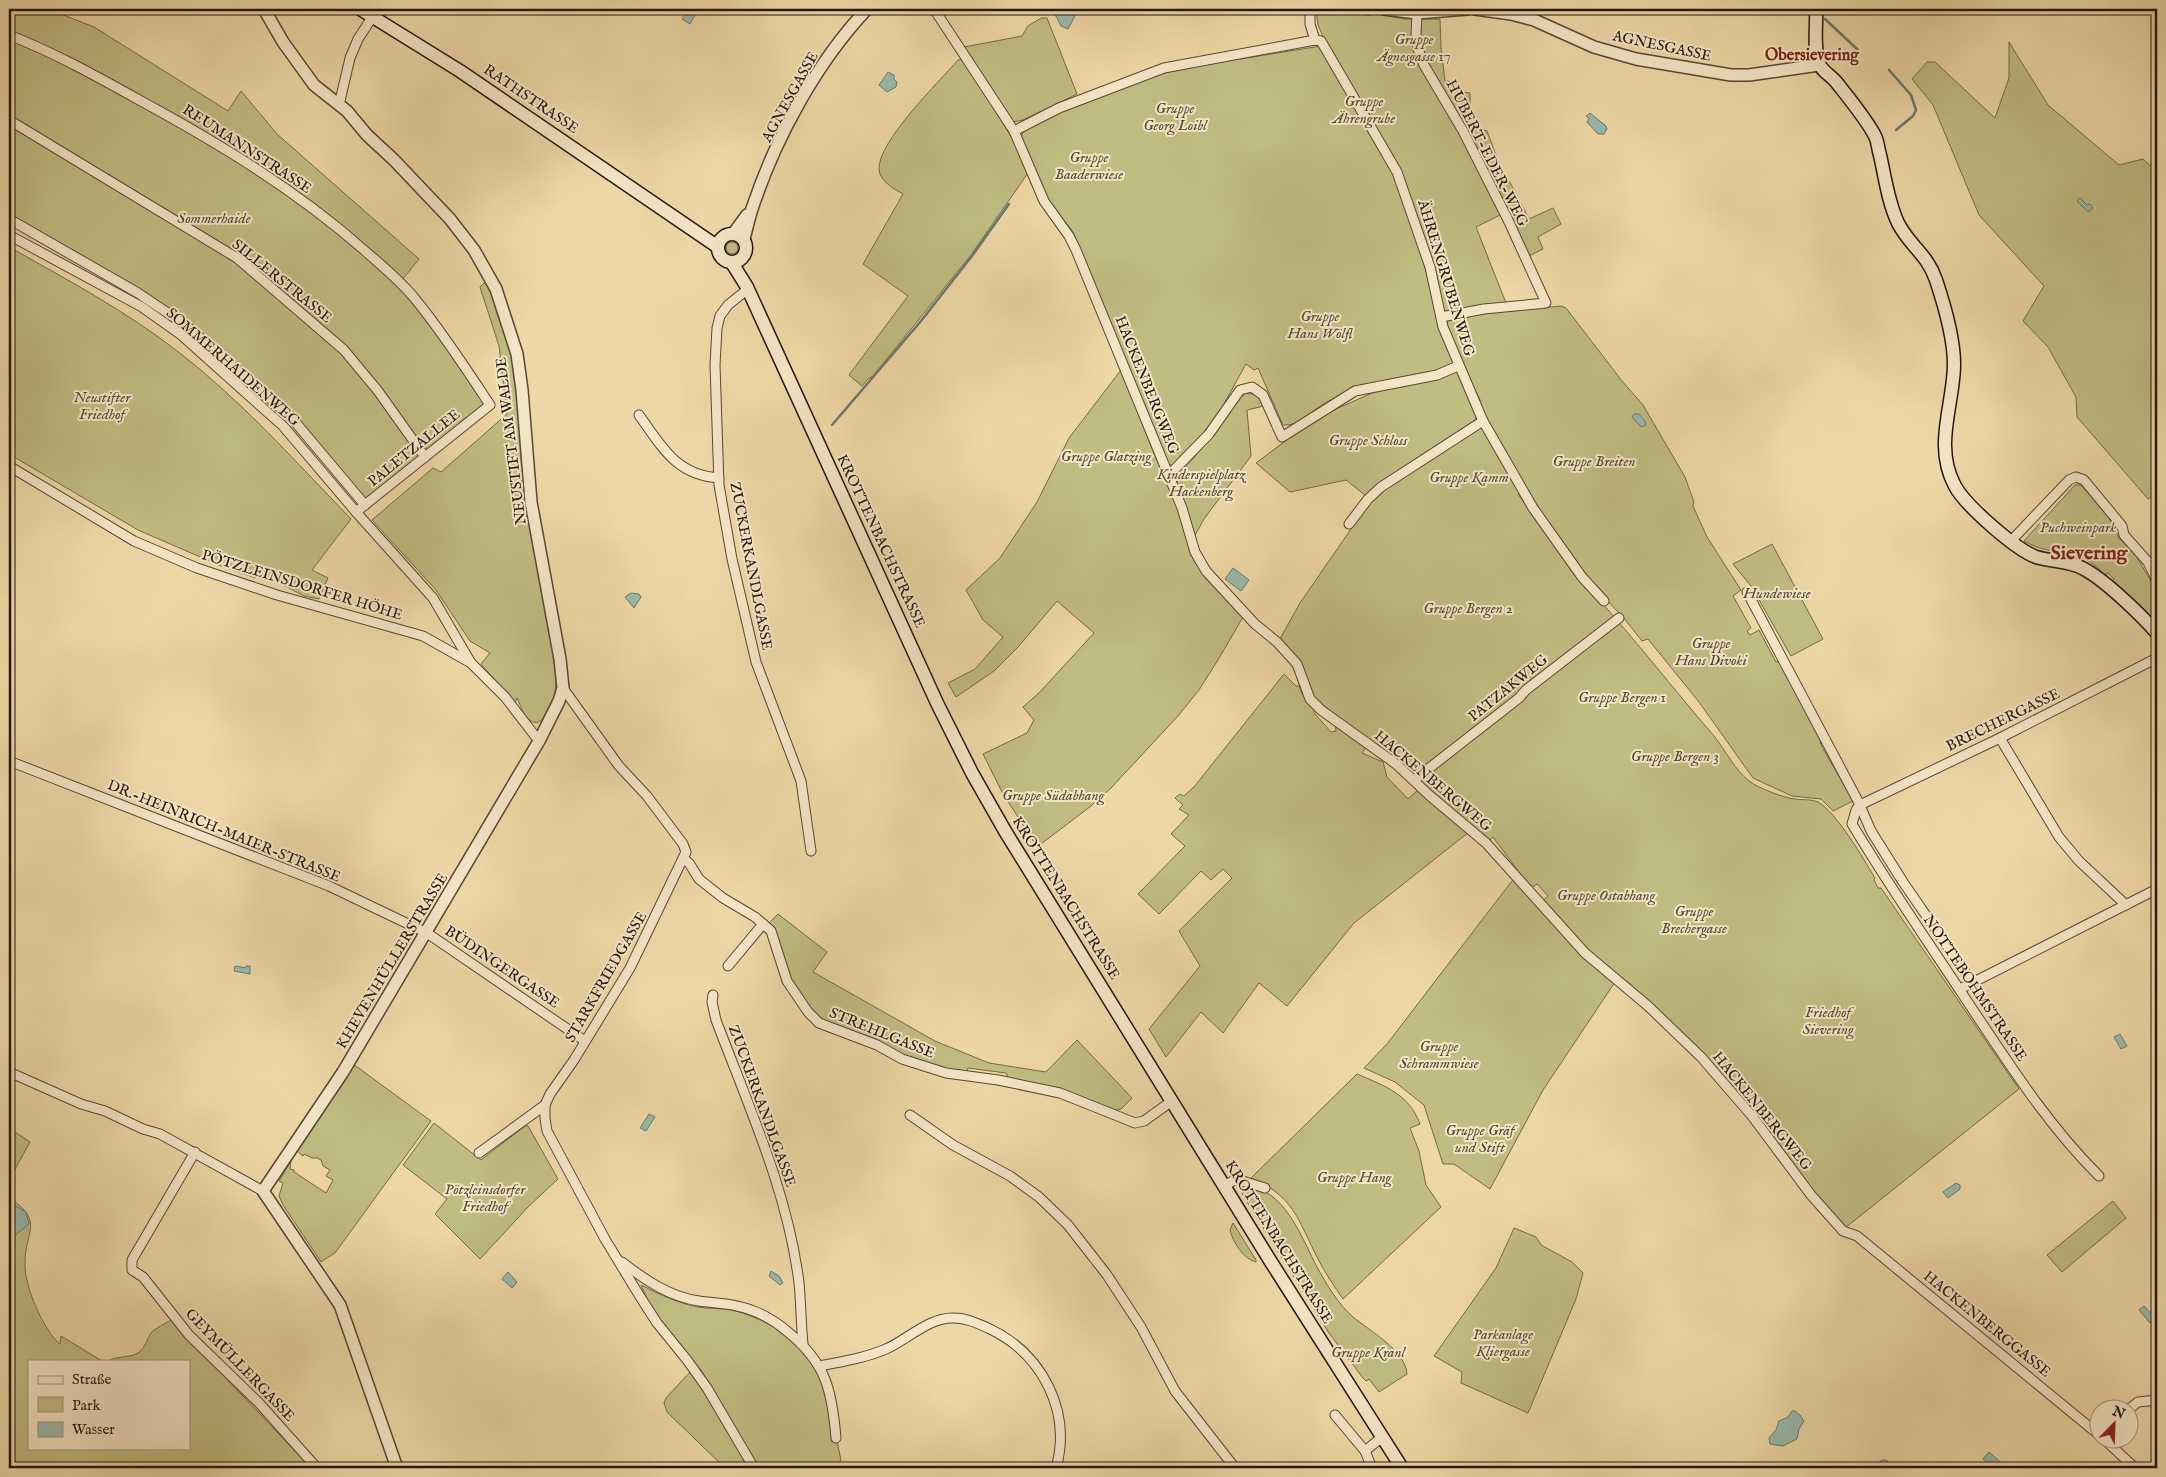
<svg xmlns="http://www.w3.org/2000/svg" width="2166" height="1477" viewBox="0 0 2166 1477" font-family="'IM FELL English',serif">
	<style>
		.green { fill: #c0bc82; stroke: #726a48 }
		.water { fill: #99b9ab; stroke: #6b786d }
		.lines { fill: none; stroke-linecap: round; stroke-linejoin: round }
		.stream { stroke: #6b786d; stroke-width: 2.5 }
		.minor-casing { stroke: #574735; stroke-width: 11 }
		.tertiary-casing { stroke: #574735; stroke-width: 14 }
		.secondary-casing { stroke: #25170f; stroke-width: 15 }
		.minor { stroke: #f4e5c5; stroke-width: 9 }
		.tertiary { stroke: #f4e5c5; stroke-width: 11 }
		.secondary { stroke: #f4e5c5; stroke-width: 12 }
		.labels { text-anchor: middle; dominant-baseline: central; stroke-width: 4; stroke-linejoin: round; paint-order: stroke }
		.park-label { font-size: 15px; font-style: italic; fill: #544932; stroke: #f4e5c5 }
		.street-label { font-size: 15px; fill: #25170f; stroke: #f4e5c5 }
		.neighbourhood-label { font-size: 16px; font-weight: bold; fill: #7a1f14; stroke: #f4e5c5 }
		.district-label { font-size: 20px; font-weight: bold; fill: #7a1f14; stroke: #f4e5c5 }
	</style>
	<rect width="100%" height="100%" fill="#eed7a6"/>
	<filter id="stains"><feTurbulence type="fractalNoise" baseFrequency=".004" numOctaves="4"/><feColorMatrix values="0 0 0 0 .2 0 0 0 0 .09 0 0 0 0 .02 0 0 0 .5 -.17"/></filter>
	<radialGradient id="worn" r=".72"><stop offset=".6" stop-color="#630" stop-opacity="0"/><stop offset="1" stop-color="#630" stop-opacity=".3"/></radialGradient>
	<g class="green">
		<polygon points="9,9 48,9 94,27 228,111 241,91 277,134 419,259 402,280 466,362 495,407 367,508 289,417 184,326 136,293 9,221"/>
		<path d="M1316,9H1357L1365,12L1367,16L1371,15V13L1405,19H1440L1441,48L1445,81L1457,82L1462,92L1470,93V126L1487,131L1502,171L1511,184L1529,219L1553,208L1561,224L1538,237L1543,249L1527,257L1502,214L1476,227L1506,303L1445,313L1424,236L1413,204L1419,243L1442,337L1477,415L1475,420L1391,475L1365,495L1346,480L1290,492L1256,463L1316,418L1390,385L1408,381L1409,376C1375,382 1350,388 1320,406C1307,415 1300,426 1283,425L1258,368L1254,370L1246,364L1220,411L1204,432L1172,465H1168L1073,232L1047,198L1021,137L1024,130L1064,110L1164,73L1237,57L1240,59L1321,46L1326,43L1318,25Z"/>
		<polygon points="1041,18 1047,18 1077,94 1023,120 1013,122 964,47 1022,36 1028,26"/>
		<polygon points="2009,42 2048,105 2119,165 2143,159 2157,172 2157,492 2148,499 2077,417 2076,397 2048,347 2023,321 2044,286 1979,215 1933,105 1912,79 1927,62 1935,62 1995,118 2009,78"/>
		<path d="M963,59L1017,146L1028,173L971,255L873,376L868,379L862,386L849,375L908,296L863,264L903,194C894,189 880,181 879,170C877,142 939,82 958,60Z"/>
		<circle cx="732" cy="248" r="6"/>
		<path d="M9,247C66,279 124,310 176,350C241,400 295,461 351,519L312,570L328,578L319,599L304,596L261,573L256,578L221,566L138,530L9,454Z"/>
		<path d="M484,283L487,284L501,316L514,361L522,465L556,673C557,690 553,715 537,723C524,721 522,708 517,698L515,703L481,664L490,653L470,641L436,590L372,520L433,468L441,472L507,414L499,346L480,287Z"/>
		<polygon points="1561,306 1566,308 1622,381 1643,405 1685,477 1694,502 1693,506 1707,537 1741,590 1733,596 1751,628 1747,631 1750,635 1759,630 1776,662 1780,661 1820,740 1821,745 1853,801 1833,811 1821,799 1792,796 1753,778 1699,702 1648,639 1642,641 1623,617 1590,583 1541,514 1489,425 1480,403 1481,402 1456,351 1444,322 1478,314"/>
		<polygon points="1121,370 1156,458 1181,510 1190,553 1195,562 1211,584 1243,617 1221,655 1199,690 1178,716 1111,788 1091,806 1037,847 1002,792 983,754 1027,733 1034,720 1023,707 1040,692 1094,633 1057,601 1019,646 994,671 956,697 948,683 975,669 1003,637 983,620 966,590 1000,558 1037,502 1069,438"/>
		<path d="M1246,393C1256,394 1260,397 1264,406L1247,410L1251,456L1204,519L1194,537L1176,478L1211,438L1237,400Z"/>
		<path d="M1483,426L1521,492L1518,494L1527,507H1530L1579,580H1581C1628,630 1669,684 1714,736C1726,751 1734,769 1749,781C1758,788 1784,798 1795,799C1802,800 1811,799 1818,802C1837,813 1863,858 1875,878L1874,880L1878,888H1881L2019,1089L1845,1228L1822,1202L1731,1087L1589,954L1542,901L1548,896L1537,884L1531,888L1493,837L1489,841L1469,832L1354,923L1287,1006L1259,983L1223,1033L1201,1012L1166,1057L1149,1029L1200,966L1179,931L1232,878L1223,869L1211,880L1201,871L1159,914L1138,894L1185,846L1171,834L1189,815L1179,809L1183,805L1175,798L1180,794L1184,796L1194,787L1284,674L1296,686H1299L1302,694L1315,707L1314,713L1331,732L1336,731L1335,723L1367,746L1362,753L1383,762L1387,777L1408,799L1419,789L1337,717L1338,716L1314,699L1280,639L1300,603L1369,503L1395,481Z"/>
		<path d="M2075,485H2081L2109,518L2119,538L2136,556L2154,586L2157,597V624L2112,581L2114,579L2108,573L2105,575C2099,569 2092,562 2084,558C2064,550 2046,554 2024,541Z"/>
		<polygon points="1772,544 1823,639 1791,656 1751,586 1733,564"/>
		<polygon points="1515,877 1545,915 1615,982 1543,1090 1490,1189 1454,1164 1443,1164 1424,1105 1395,1082 1364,1068 1387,1044"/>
		<polygon points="778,914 827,952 813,972 935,1041 989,1063 1046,1072 1077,1040 1132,1098 1121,1109 1112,1111 1064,1090 1009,1079 1006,1073 968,1068 966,1075 904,1055 822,1021 793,988 768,924"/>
		<polygon points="353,1064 431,1121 335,1253 321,1262 283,1205 279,1196 283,1183 279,1181 291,1161 290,1169 294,1170 294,1172 326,1193 333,1180 326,1176 330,1170 323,1166 321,1160 317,1158 312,1158 304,1154 303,1156 297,1151"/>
		<path d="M1357,1074C1385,1086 1409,1094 1420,1124L1410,1128L1419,1151L1426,1185L1441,1207L1343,1299C1334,1286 1325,1273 1318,1259C1298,1220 1294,1196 1251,1178Z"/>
		<polygon points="434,1123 481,1160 525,1126 528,1126 558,1179 528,1207 480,1259 435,1214 447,1199 403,1165"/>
		<polygon points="9,1128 30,1142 9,1180"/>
		<path d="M1247,1189C1283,1184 1304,1243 1317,1267C1327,1285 1338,1304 1353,1317C1370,1331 1406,1351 1407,1374L1379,1392L1369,1379L1366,1381L1363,1378L1329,1333L1242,1194Z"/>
		<path d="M9,1198C46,1221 24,1232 25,1265C25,1287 43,1330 60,1344L61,1336L102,1361H29V1448H189V1361H108C117,1356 129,1358 138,1353C146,1347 146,1341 151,1333C155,1328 165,1324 171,1320L311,1468H9Z"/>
		<polygon points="2113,1201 2126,1218 2062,1272 2047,1255"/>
		<path d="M1233,1223L1256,1260V1262C1243,1259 1233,1242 1230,1230Z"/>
		<polygon points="1514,1228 1536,1237 1541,1245 1572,1262 1583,1273 1576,1299 1528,1413 1461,1383 1462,1372 1434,1356 1496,1268"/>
		<path d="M641,1285C659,1294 677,1303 698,1307C709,1309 721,1308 732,1310C761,1317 803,1339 816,1367C830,1395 834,1429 841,1460L835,1468H759L701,1370L654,1315Z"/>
		<polygon points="692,1370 750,1468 725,1468 667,1412 664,1403 666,1398"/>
	</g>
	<g class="water">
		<polygon points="689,9 697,12 690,24 682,19"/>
		<polygon points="1058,9 1068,9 1076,14 1068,29 1061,26 1055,14"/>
		<polygon points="888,72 894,75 894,79 897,82 896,87 887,92 879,85"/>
		<polygon points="1590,113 1606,126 1607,129 1604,134 1598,134 1587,122 1589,119 1586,116"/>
		<polygon points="2080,198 2087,205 2090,204 2093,208 2088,212 2077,201"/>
		<polygon points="1634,414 1639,414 1645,421 1646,425 1641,427 1632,417"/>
		<polygon points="1233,568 1249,580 1241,591 1225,579"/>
		<polygon points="631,593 639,594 641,597 634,608 625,597"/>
		<polygon points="235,966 246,968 246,966 250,966 250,974 234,971"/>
		<polygon points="2120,1034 2127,1046 2121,1049 2114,1037"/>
		<polygon points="649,1114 655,1117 646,1131 640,1128"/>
		<polygon points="1956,1183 1960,1185 1960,1189 1948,1198 1943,1192"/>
		<polygon points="9,1202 26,1212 29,1224 13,1237 9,1237"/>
		<polygon points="771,1271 779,1276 783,1283 780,1285 769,1276"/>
		<polygon points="508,1272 517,1282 512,1288 502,1279"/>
		<polygon points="2144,1306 2155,1318 2150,1323 2139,1310"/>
		<polygon points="1795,1411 1800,1415 1804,1421 1799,1429 1797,1439 1783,1446 1770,1444 1769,1438 1776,1430 1779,1421 1788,1417 1792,1411"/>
		<polygon points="1989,1452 2004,1465 2001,1468 1994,1468 1983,1459"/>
	</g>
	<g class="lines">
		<g class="stream">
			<polyline points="1825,19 1858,50"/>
			<polyline points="1889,70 1911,95 1916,110 1913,116 1896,130"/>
			<polyline points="832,425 921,321 972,256 1009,204"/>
		</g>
		<g class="minor-casing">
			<g id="minor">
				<polyline points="934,9 1014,131 1044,201 1069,236 1076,250 1182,508 1195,552 1206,571 1255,624 1277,642 1297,664 1310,699 1321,710 1396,764 1429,795 1486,843 1585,953 1648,1006 1701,1057 1752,1116 1811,1195 1843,1231 1857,1236 2098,1434"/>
				<polyline points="1310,9 1310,24 1315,40"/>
				<polyline points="1417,13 1416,35 1418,49 1424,65 1463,131 1509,222 1546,303 1484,309 1441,317"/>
				<path d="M9,35C55,53 98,77 141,101C220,144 296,190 364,250C382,266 401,281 416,300C443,333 467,370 490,405L356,512"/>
				<polyline points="339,105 350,58 358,39 373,16"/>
				<polyline points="9,120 237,258 344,350 378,391 425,457"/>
				<polyline points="1014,131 1059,108 1164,68 1315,40 1321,41 1397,172 1430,267 1443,327 1483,421 1533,508 1582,577 1604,601"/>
				<polyline points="9,219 138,293 184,324 290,416 365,505"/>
				<polyline points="9,235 142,307 180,334 283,426 356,512 433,598 471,663"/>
				<polyline points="748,289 728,305 720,316 717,328 715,365 719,485 732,559 756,662 801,781 811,851"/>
				<path d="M639,415C662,447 676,475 719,478"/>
				<polyline points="9,466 134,541 197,568 277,595 423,636 471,663 505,697 539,741"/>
				<polyline points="1169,475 1209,434 1240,390 1252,387 1263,395 1282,437 1355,391 1437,375 1458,366"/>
				<polyline points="1349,524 1368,499 1381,487 1483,421"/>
				<polyline points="2010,542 2069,480 2076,477 2084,480 2122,526 2124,535 2148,562 2157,581"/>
				<polyline points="1747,592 1858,801 1871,831 1903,882 1972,982"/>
				<polyline points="563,688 619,766 647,796 683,844 686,852 630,968 574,1060 550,1094 545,1105 545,1118 547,1131 605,1239 639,1295 657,1323 687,1360 707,1388 754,1468"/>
				<polyline points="2000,738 2059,837 2079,861 2126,905"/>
				<polyline points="9,761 329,886 427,933 585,1041"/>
				<polyline points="1414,780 1519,698 1526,690 1619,618"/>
				<polyline points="684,859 689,863 699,879 723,898 755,917 771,931 787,981 808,1012 819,1023 877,1045 902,1059 927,1067 946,1073 998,1080 1060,1093 1135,1123 1144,1121 1172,1101"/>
				<polyline points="728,966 763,924"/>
				<polyline points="1960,989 2157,889"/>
				<path d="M713,995L712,1002L716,1020C748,1105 788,1192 799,1283C801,1303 801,1324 803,1344"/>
				<polyline points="9,1072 81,1104 105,1111 143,1129 160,1134 263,1191"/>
				<polyline points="910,1115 953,1145 1010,1176 1039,1197 1068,1225 1107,1275 1141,1327 1175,1391 1235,1468"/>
				<polyline points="195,1152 132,1260 132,1270 143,1277 189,1335 259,1403 317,1468"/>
				<polyline points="479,1153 545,1105"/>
				<path d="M2099,1176C2044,1121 2004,1056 1961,992C1924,936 1886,881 1852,824L1856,810L1860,805L2000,738L2157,658"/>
				<polyline points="1224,1186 1236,1179 1265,1188"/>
				<path d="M622,1262C645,1280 670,1297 699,1301C712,1303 725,1303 737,1306C756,1310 773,1319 788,1332C826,1363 832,1390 836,1438"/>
				<path d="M819,1366C841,1362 865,1358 886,1349C907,1340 929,1317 954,1318C967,1318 979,1324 990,1329C1042,1354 1072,1411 1056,1468"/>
				<polyline points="2128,1410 2138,1402 2157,1400"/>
				<polyline points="1335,1415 1365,1451"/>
				<polyline points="2105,1440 2135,1468"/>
				<polyline points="1372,1468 1365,1451 1382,1437"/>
				<polyline points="1881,1468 1884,1465 1887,1468"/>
			</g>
		</g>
		<g class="tertiary-casing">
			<g id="tertiary">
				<polyline points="264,9 283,42 314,85 347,111 367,135 394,160 450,219 474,250 496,289 517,354 522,390 531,502 560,659 563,688 559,701 539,741 343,1072 263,1191 340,1305 397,1468"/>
				<polyline points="1384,9 1417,13 1467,9"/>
				<polyline points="1475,9 1511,14 1534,20 1594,47 1636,59 1731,75 1749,75 1819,65"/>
				<polyline points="733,234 747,215"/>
				<path d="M744,239C747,228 749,217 753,206C776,137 817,62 867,9"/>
			</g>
		</g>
		<g class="secondary-casing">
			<g id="secondary">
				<polyline points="360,9 460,71 718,247"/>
				<path d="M1816,9C1817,26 1813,46 1819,63C1821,71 1832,76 1837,83C1848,97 1867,120 1875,136C1878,142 1878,149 1880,155C1885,177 1888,202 1898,223C1909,245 1928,255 1936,280C1944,304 1954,339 1954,364C1954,404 1933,446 1955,486C1965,505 2015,549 2036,557C2052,562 2069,560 2084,569C2105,580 2141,615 2157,633"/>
				<circle cx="732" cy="248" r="14"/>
				<polyline points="732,263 747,287 937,703 972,773 1005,831 1271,1262 1402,1468"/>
			</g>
		</g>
		<use href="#minor" class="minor"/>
		<use href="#tertiary" class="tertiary"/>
		<use href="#secondary" class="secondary"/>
	</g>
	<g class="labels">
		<g class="park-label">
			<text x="1414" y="39">Gruppe<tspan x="1414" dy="17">Ägnesgasse 17</tspan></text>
			<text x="1364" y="101">Gruppe<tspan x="1364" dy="17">Ährengrube</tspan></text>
			<text x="1175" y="108">Gruppe<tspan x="1175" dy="17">Georg Loibl</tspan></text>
			<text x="1089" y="157">Gruppe<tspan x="1089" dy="17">Baaderwiese</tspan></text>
			<text x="214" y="218">Sommerhaide</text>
			<text x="1320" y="316">Gruppe<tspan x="1320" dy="17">Hans Wölfl</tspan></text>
			<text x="102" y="397">Neustifter<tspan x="102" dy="17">Friedhof</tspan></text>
			<text x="1368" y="440">Gruppe Schloss</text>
			<text x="1106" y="456">Gruppe Glatzing</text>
			<text x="1594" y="461">Gruppe Breiten</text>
			<text x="1201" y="474">Kinderspielplatz<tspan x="1201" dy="17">Hackenberg</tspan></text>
			<text x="1469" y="477">Gruppe Kamm</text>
			<text x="2078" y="527">Puchweinpark</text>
			<text x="1777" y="593">Hundewiese</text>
			<text x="1468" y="608">Gruppe Bergen 2</text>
			<text x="1711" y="643">Gruppe<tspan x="1711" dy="17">Hans Divoki</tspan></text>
			<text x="1622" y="697">Gruppe Bergen 1</text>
			<text x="1675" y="756">Gruppe Bergen 3</text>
			<text x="1053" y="795">Gruppe Südabhang</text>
			<text x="1606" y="895">Gruppe Ostabhang</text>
			<text x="1694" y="911">Gruppe<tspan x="1694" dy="17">Brechergasse</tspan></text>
			<text x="1828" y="1012">Friedhof<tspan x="1828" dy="17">Sievering</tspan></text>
			<text x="1439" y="1046">Gruppe<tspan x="1439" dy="17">Schrammwiese</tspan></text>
			<text x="1480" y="1130">Gruppe Gräf<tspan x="1480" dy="17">und Stift</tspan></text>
			<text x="1354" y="1177">Gruppe Hang</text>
			<text x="485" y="1189">Pötzleinsdorfer<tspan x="485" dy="17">Friedhof</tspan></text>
			<text x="1503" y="1334">Parkanlage<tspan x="1503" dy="17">Kliergasse</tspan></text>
			<text x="1368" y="1352">Gruppe Kranl</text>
		</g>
		<g class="street-label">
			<text transform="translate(1662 46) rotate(12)">AGNESGASSE</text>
			<text transform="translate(790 97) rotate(-61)">AGNESGASSE</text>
			<text transform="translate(531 99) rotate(34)">RATHSTRASSE</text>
			<text transform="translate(247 149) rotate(33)">REUMANNSTRASSE</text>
			<text transform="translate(1487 153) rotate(63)">HUBERT-EDER-WEG</text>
			<text transform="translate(1446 278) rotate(73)">ÄHRENGRUBENWEG</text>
			<text transform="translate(282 281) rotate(39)">SILLERSTRASSE</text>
			<text transform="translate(233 367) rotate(41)">SOMMERHAIDENWEG</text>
			<text transform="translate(1147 385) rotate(68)">HACKENBERGWEG</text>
			<text transform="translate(511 441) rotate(-97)">NEUSTIFT AM WALDE</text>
			<text transform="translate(414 448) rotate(-39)">PALETZALLEE</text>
			<text transform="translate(881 541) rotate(65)">KROTTENBACHSTRASSE</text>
			<text transform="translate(751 566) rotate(79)">ZUCKERKANDLGASSE</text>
			<text transform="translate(302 585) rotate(17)">PÖTZLEINSDORFER HÖHE</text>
			<text transform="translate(1508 688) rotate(-39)">PATZAKWEG</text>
			<text transform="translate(2003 720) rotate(-26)">BRECHERGASSE</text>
			<text transform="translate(1433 781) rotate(40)">HACKENBERGWEG</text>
			<text transform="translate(224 831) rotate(22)">DR.-HEINRICH-MAIER-STRASSE</text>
			<text transform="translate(1066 898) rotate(58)">KROTTENBACHSTRASSE</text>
			<text transform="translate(392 961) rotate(-59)">KHEVENHÜLLERSTRASSE</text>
			<text transform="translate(502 967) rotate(34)">BÜDINGERGASSE</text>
			<text transform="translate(606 977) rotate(-60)">STARKFRIEDGASSE</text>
			<text transform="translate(1975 988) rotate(56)">NOTTEBOHMSTRASSE</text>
			<text transform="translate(882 1033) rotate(22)">STREHLGASSE</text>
			<text transform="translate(762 1106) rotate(70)">ZUCKERKANDLGASSE</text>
			<text transform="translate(1762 1111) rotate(51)">HACKENBERGWEG</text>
			<text transform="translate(1279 1242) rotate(58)">KROTTENBACHSTRASSE</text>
			<text transform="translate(1987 1324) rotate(39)">HACKENBERGGASSE</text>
			<text transform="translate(240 1365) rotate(46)">GEYMÜLLERGASSE</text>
		</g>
		<g class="neighbourhood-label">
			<text x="1812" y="56">Obersievering</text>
		</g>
		<g class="district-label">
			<text x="2089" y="553">Sievering</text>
		</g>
	</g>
	<rect width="2166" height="1477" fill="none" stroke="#eed7a6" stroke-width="30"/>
	<rect x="10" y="10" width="2146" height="1457" fill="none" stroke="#25170f" stroke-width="2.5"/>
	<rect x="15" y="15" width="2136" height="1447" fill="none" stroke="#25170f"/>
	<rect x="28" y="1360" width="162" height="90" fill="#f4e5c5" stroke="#a1937c"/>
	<rect x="38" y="1376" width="25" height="8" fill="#f4e5c5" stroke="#a1937c"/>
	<text x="72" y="1384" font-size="15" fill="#25170f">Straße</text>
	<rect x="38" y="1397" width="25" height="15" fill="#c0bc82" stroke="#a1937c"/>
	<text x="72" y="1410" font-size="15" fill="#25170f">Park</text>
	<rect x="38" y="1422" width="25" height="15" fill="#99b9ab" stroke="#a1937c"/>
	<text x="72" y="1434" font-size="15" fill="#25170f">Wasser</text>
	<g transform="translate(2114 1424) rotate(23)"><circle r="24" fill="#f4e5c5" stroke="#a1937c"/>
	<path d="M0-4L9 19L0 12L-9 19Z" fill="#8f2418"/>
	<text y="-8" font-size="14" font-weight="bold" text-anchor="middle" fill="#25170f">N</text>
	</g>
	<rect width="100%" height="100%" filter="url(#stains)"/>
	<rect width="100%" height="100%" fill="url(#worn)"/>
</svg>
